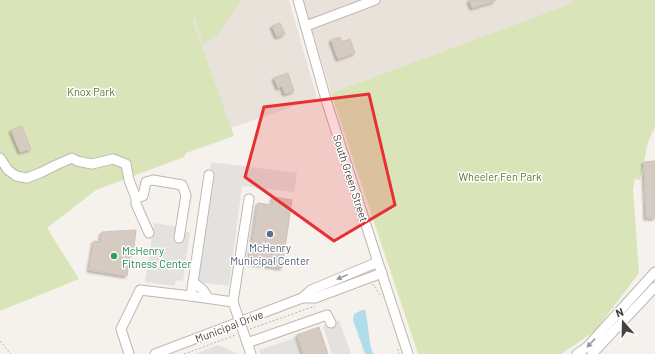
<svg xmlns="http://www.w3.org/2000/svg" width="655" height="354" viewBox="0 0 655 354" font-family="Barlow,sans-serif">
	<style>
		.residential { fill: #e8e2db }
		.green { fill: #d9e5b9 }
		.parking { fill: #e4e2e0 }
		.water { fill: #afddeb }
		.building { fill: #d6cbc3; stroke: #d0c2b6; filter: url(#shadow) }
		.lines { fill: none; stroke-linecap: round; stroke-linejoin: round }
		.minor-casing { stroke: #c0b7af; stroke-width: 11 }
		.path { stroke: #c0b1a2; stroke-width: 1; stroke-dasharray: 2 2; stroke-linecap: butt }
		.minor { stroke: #fff; stroke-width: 9 }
		.oneway { fill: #9b9693 }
		.marked { fill: #e83033; fill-opacity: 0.2; stroke: #e83033; stroke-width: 3; stroke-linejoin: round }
		.service-dot { fill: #5c6f8a; stroke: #fff; stroke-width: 1.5 }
		.leisure-dot { fill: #2e9e5b; stroke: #fff; stroke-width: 1.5 }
		.labels { text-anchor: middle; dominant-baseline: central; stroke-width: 3; stroke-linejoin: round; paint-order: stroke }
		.park-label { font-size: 11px; fill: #577731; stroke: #fff }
		.street-label { font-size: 11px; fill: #49413a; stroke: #fff }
		.service-label { font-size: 11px; fill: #4e5e75; stroke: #fff }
		.leisure-label { font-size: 11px; fill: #27864d; stroke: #fff; text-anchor: start }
	</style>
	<defs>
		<filter id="shadow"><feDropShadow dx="-2" dy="2" stdDeviation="1" flood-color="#0004"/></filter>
	</defs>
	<rect width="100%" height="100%" fill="#f5f1ec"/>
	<g class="residential">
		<polygon points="234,0 289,0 317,98 231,128 193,20 236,4"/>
		<polygon points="303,0 573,0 574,3 331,93"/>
	</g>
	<g class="green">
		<polygon points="0,0 242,0 217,35 203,44 195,19 193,20 234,136 186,153 184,157 96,190 47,228 79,279 0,311"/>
		<polygon points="573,0 655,0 655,127 648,142 640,180 635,179 633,189 639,273 595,331 561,354 418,354 331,93 573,3"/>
	</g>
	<g class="parking">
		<polygon points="211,162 297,173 294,192 242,186 229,286 196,282"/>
		<polygon points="154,223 184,228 184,231 190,232 183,281 176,280 175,286 145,282"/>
		<polygon points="339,320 351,354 332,354 323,326"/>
		<polygon points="294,338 299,354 260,354 259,350"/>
		<polygon points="218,345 238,354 195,354"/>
	</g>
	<path class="water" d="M362,310H365C369,325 368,340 373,354H365L353,320L354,314Z"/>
	<g class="building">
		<polygon points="469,0 495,0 495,1 472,8"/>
		<polygon points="280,23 285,34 277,37 272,26"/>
		<polygon points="340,37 342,42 350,39 355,53 338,59 331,40"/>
		<polygon points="288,73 294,91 285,94 282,86 278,88 274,78"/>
		<polygon points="22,126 31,149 20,152 11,130"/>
		<polygon points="655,161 655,218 646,218 644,162"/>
		<polygon points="273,197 292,200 282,268 249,263 258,203 272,205"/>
		<polygon points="136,230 133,255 130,254 127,276 89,270 94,241 100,242 102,232"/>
		<polygon points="319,327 328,354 303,354 297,335"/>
	</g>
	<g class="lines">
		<g class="minor-casing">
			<g id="minor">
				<polyline points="298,0 327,103 376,256 408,354"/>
				<polyline points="306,26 375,0"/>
				<polyline points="0,158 8,170 16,176 27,178 42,172 56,165 72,158 77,161 92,164 113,159 126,164 129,180 136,198"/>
				<polyline points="209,175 191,296 233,302 251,354"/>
				<polyline points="149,233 136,204 136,198 143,196 146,182 153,180 182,185 186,195 179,238"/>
				<polyline points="193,282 203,290 208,298"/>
				<polyline points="302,298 311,290 378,262"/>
				<polyline points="233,302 249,199"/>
				<polyline points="247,343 327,315 331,323"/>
				<polyline points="129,354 121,329 140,290 191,296"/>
				<polyline points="155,354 302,298 315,298 382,273"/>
				<polyline points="577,354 587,347 655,272"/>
				<polyline points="592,354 655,287"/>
			</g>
		</g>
		<g class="path">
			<polyline points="372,285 374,285 380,295"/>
			<polyline points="250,329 315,306"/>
			<polyline points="0,341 11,354"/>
			<polyline points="398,349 399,354"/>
			<polyline points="184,354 236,335"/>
		</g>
		<use href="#minor" class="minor"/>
	</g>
	<defs><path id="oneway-solid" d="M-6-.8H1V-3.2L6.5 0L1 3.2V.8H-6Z"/></defs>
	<g class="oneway">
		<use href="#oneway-solid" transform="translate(342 277) rotate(158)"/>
		<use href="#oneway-solid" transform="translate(591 343) rotate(133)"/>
	</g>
	<path class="marked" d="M369,94L395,205L334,241L245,177L264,107Z"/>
	<circle class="service-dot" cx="270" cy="234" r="4"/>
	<circle class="leisure-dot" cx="114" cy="256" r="4"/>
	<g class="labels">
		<g class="park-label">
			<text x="91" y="91">Knox Park</text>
			<text x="500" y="176">Wheeler Fen Park</text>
		</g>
		<g class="street-label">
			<text transform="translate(351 178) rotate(72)">South Green Street</text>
			<text transform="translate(229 326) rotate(-21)">Municipal Drive</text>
		</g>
		<g class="service-label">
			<text x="270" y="247">McHenry<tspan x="270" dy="13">Municipal Center</tspan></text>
		</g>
		<g class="leisure-label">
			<text x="122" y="250">McHenry<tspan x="122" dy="13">Fitness Center</tspan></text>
		</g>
	</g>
	<g transform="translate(623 322) rotate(340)" stroke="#ffffff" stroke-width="3" paint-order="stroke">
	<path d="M0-3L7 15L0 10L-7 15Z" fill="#49413a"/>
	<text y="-6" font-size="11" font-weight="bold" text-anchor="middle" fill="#49413a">N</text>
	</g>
</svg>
